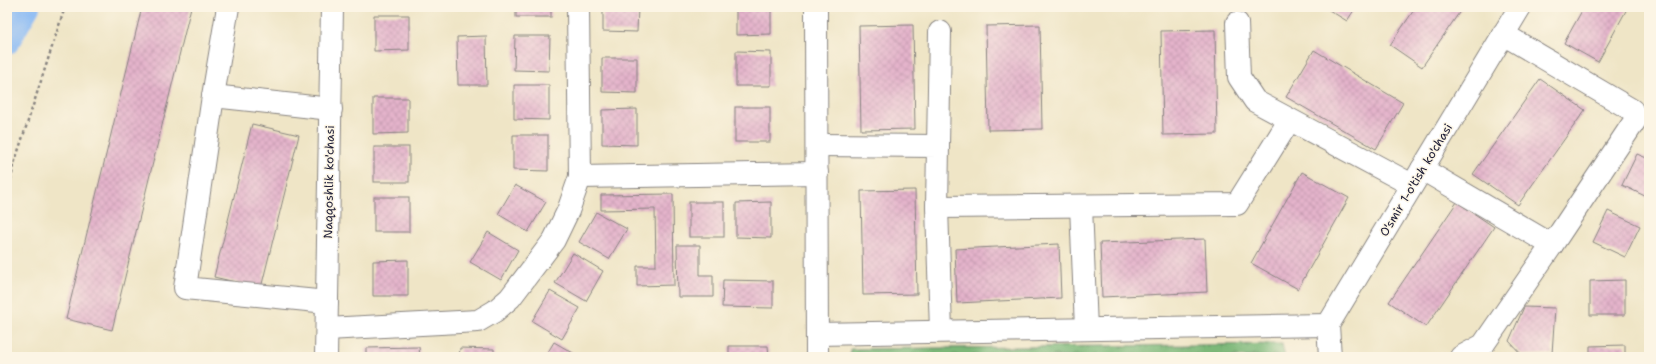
<svg xmlns="http://www.w3.org/2000/svg" width="1656" height="364" viewBox="0 0 1656 364" font-family="'Shantell Sans',sans-serif">
	<style>
		.forest { fill: url(#forest-crowns); stroke: #4f6d5a }
		.lines { fill: none; stroke-linecap: round; stroke-linejoin: round }
		.canal { stroke: #88b9f4; stroke-width: 24 }
		.building { fill: url(#building-cross-hatch) }
		.minor-casing { stroke: #888480; stroke-width: 24 }
		.path { stroke: #888480; stroke-width: 2.5; stroke-dasharray: 3 3; stroke-linecap: butt }
		.minor { stroke: #fff; stroke-width: 22 }
		.labels { text-anchor: middle; dominant-baseline: central; stroke-width: 3; stroke-linejoin: round; paint-order: stroke }
		.street-label { font-size: 12px; fill: #22223b; stroke: #fcf5e5 }
	</style>
	<defs>
		<pattern id="forest-crowns" width="20" height="18" patternUnits="userSpaceOnUse"><rect width="20" height="18" fill="#7cb878"/><path d="M2 6a3 3 0 1 1 6 0M12 15a3 3 0 1 1 6 0" fill="none" stroke="#659564"/></pattern>
		<pattern id="building-cross-hatch" width="8" height="8" patternUnits="userSpaceOnUse"><rect width="8" height="8" fill="#e4b3cb"/><path d="M0 0l8 8M0 8l8-8" fill="none" stroke="#c39aaf"/></pattern>
	</defs>
	<rect width="100%" height="100%" fill="#fcf5e5"/>
	<filter id="ink" filterUnits="userSpaceOnUse"><feTurbulence type="fractalNoise" baseFrequency=".025" numOctaves="2"/><feDisplacementMap in="SourceGraphic" scale="8" xChannelSelector="R" yChannelSelector="G"/><feConvolveMatrix kernelMatrix="1 2 1 2 8 2 1 2 1" color-interpolation-filters="sRGB"/></filter>
	<filter id="wash" filterUnits="userSpaceOnUse"><feTurbulence type="fractalNoise" baseFrequency=".012" numOctaves="4" result="noise"/><feDisplacementMap in="SourceGraphic" scale="16" xChannelSelector="R" yChannelSelector="G"/><feGaussianBlur stdDeviation="0.9" result="paint"/><feColorMatrix in="noise" values="0 0 0 0 0 0 0 0 0 0 0 0 0 0 0 0 0 1.4 0 .05"/><feComposite in="paint" operator="in"/></filter>
	<g filter="url(#wash)">
		<rect width="100%" height="100%" fill="#efe5c6"/>
		<polygon class="forest" points="1282,344 1285,357 850,357 850,349"/>
		<g class="lines">
			<polyline class="canal" points="7,43 28,7"/>
		</g>
		<g id="blocks">
			<g class="building">
				<polygon points="142,7 191,7 112,330 66,319"/>
				<rect x="516" y="7" width="35" height="10"/>
				<polygon points="603,7 638,7 637,32 603,31"/>
				<polygon points="736,7 771,7 771,34 736,35"/>
				<polygon points="1324,7 1356,7 1347,21"/>
				<polygon points="1416,7 1463,7 1422,67 1390,45"/>
				<polygon points="1584,7 1628,7 1598,62 1564,43"/>
				<polygon points="374,15 409,15 409,50 374,51"/>
				<polygon points="913,25 915,129 861,130 859,26"/>
				<polygon points="1040,25 1042,129 988,130 986,26"/>
				<polygon points="1215,30 1217,134 1163,135 1161,31"/>
				<polygon points="486,36 487,85 458,85 457,37"/>
				<polygon points="515,36 550,36 549,71 514,70"/>
				<polygon points="1314,50 1403,103 1376,149 1286,97"/>
				<polygon points="736,51 771,52 771,86 736,86"/>
				<polygon points="602,58 637,58 637,93 602,92"/>
				<polygon points="1540,79 1585,110 1518,205 1473,174"/>
				<polygon points="514,85 549,85 549,120 514,119"/>
				<polygon points="373,98 408,98 408,133 373,134"/>
				<rect x="735" y="107" width="35" height="35"/>
				<polygon points="637,109 637,145 602,144 602,110"/>
				<polygon points="252,124 299,135 261,288 214,277"/>
				<polygon points="513,135 548,135 548,171 513,170"/>
				<rect x="374" y="147" width="35" height="35"/>
				<polygon points="1637,154 1649,159 1649,198 1622,185"/>
				<polygon points="1302,172 1349,198 1298,289 1251,263"/>
				<polygon points="515,185 546,202 528,232 498,214"/>
				<polygon points="915,190 917,294 863,295 861,191"/>
				<polygon points="673,194 674,285 637,286 637,266 656,266 655,209 601,210 601,195"/>
				<rect x="374" y="197" width="35" height="35"/>
				<rect x="689" y="202" width="35" height="35"/>
				<polygon points="771,202 771,238 736,237 736,203"/>
				<polygon points="1457,202 1494,227 1426,327 1389,302"/>
				<polygon points="1608,211 1640,226 1625,257 1593,242"/>
				<polygon points="596,212 627,229 609,259 579,242"/>
				<polygon points="488,232 518,250 501,280 470,262"/>
				<polygon points="1205,239 1207,292 1102,297 1100,243"/>
				<polygon points="1059,244 1061,298 957,303 955,249"/>
				<polygon points="677,245 700,245 700,275 713,275 713,297 678,297"/>
				<polygon points="573,253 603,271 586,301 555,283"/>
				<polygon points="408,260 408,296 373,296 373,261"/>
				<polygon points="723,280 773,281 773,308 722,307"/>
				<polygon points="1625,280 1625,315 1590,315 1590,281"/>
				<polygon points="550,291 580,308 562,339 532,321"/>
				<polygon points="1524,307 1555,308 1552,354 1522,355 1509,341"/>
				<polygon points="554,342 580,357 545,357"/>
				<polygon points="1625,345 1625,357 1590,357 1590,346"/>
				<polygon points="729,346 768,346 769,357 729,357"/>
				<polygon points="419,347 420,357 366,357 366,348"/>
				<polygon points="460,348 494,349 494,357 459,357"/>
			</g>
		</g>
	</g>
	<g filter="url(#ink)">
		<use href="#blocks" fill-opacity="0" stroke="#888480" stroke-width="1"/>
		<g class="lines">
			<g class="minor-casing">
				<g id="minor">
					<polyline points="816,7 817,357"/>
					<polyline points="1237,23 1239,77 1255,101 1412,185"/>
					<polyline points="213,96 228,7"/>
					<polyline points="817,145 938,146 937,207 1237,204 1289,121"/>
					<polyline points="938,146 940,32"/>
					<polyline points="1422,169 1552,245 1636,119 1632,110 1503,34"/>
					<polyline points="580,177 817,173"/>
					<polyline points="1081,206 1086,329"/>
					<polyline points="937,207 941,331"/>
					<polyline points="327,302 185,288 213,96 331,109"/>
					<polyline points="327,329 478,321 495,311 510,298 554,240 568,211 580,177 578,7"/>
					<polyline points="817,334 1328,325"/>
					<polyline points="326,357 332,7"/>
					<polyline points="1330,357 1328,325 1520,7"/>
					<polyline points="1461,357 1483,345 1552,245"/>
				</g>
			</g>
			<polyline class="path" points="7,198 14,164 65,7"/>
			<use href="#minor" class="minor"/>
		</g>
	</g>
	<g class="labels">
		<g class="street-label">
			<text transform="translate(1416 180) rotate(-59)">O'smir 1-o'tish ko'chasi</text>
			<text transform="translate(329 182) rotate(-89)">Naqqoshlik ko'chasi</text>
		</g>
	</g>
	<rect width="1656" height="364" fill="none" stroke="#fcf5e5" stroke-width="24"/>
</svg>
